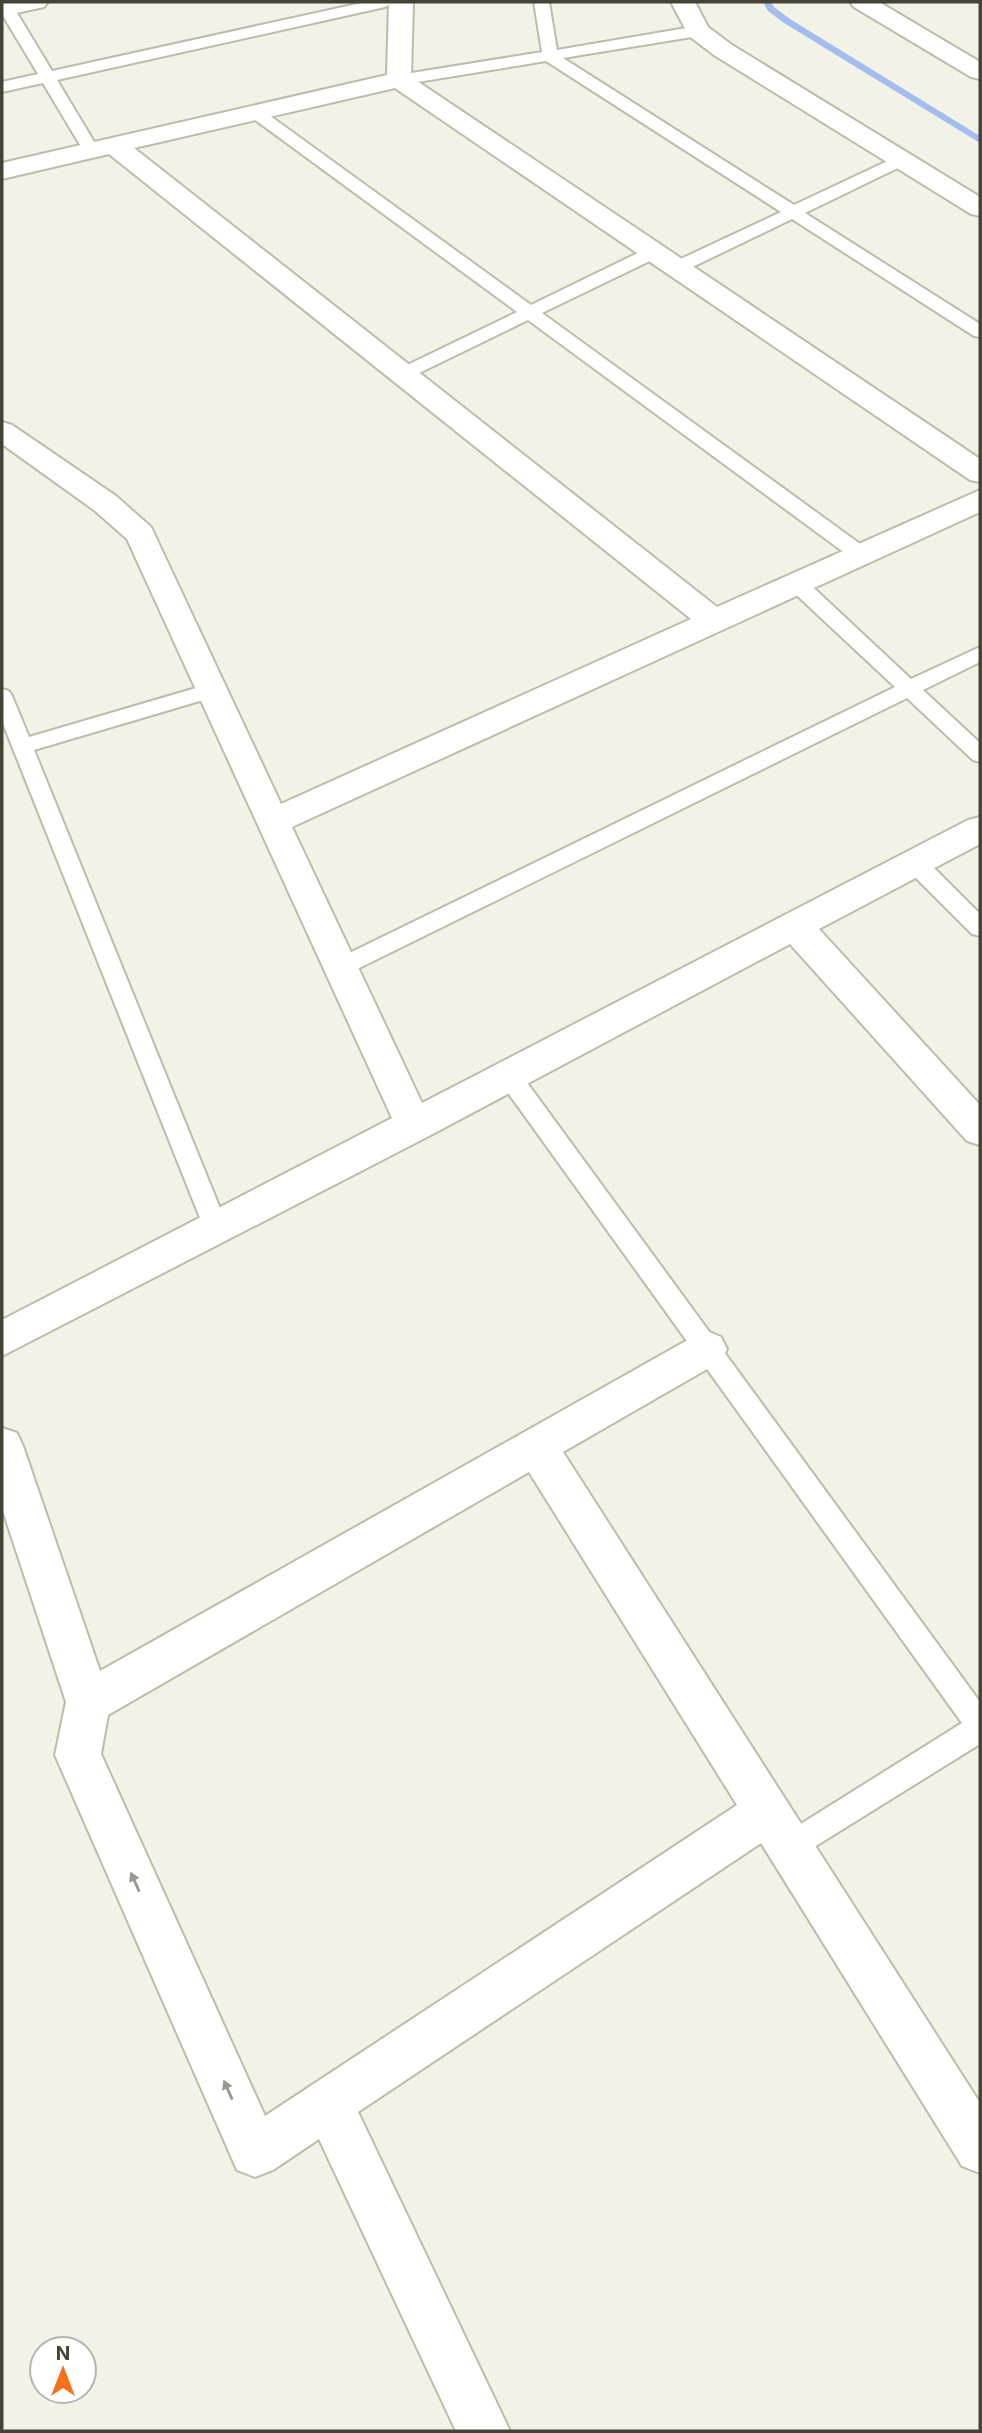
<svg xmlns="http://www.w3.org/2000/svg" width="982" height="2433" viewBox="0 0 982 2433" font-family="Inter,sans-serif">
	<style>
		.lines { fill: none; stroke-linecap: round; stroke-linejoin: round }
		.stream { fill: #a3bdee; fill-rule: evenodd }
		.service-casing { stroke: #bebca9; stroke-width: 4 }
		.minor-casing { stroke: #bebca9; stroke-width: 4 }
		.service { fill: #fff; fill-rule: evenodd }
		.minor { fill: #fff; fill-rule: evenodd }
		.oneway { fill: #999890 }
	</style>
	<rect width="100%" height="100%" fill="#f2f2e6"/>
	<g class="lines">
		<polygon class="stream" points="763,2 771,2 774,7 790,19 980,136 980,143 784,23 768,11"/>
		<g class="service-casing">
			<g id="service">
				<polygon points="366,2 393,2 385,7 57,80 99,150 91,155 83,150 43,83 2,92 2,82 38,74 2,14 2,5 6,3 14,8 52,71"/>
				<polygon points="534,2 549,2 557,50 698,26 703,28 706,31 703,34 698,36 563,58 794,205 896,157 908,157 910,160 908,163 805,213 980,324 980,337 974,336 792,219 682,272 670,272 667,268 670,264 781,212 546,61 399,85 391,80 399,75 542,52"/>
				<polygon points="256,108 262,110 531,305 648,248 660,248 663,252 660,256 542,313 867,549 870,554 867,559 853,559 528,320 409,378 397,378 394,374 397,370 517,312 250,116 248,113"/>
				<polygon points="796,576 803,578 911,679 980,647 980,662 923,690 980,743 980,762 973,760 907,698 349,973 341,976 333,973 330,967 333,961 895,687 789,588 786,583 789,578"/>
				<polygon points="213,683 220,685 223,690 220,695 34,750 228,1228 225,1235 216,1238 207,1235 204,1228 2,721 2,689 9,691 12,696 29,737"/>
				<polygon points="915,855 923,857 980,914 980,936 972,934 907,869 904,863 907,857"/>
				<polygon points="509,1067 517,1069 980,1702 980,1744 790,1862 780,1857 775,1847 780,1837 962,1723 501,1083 497,1076 501,1069"/>
			</g>
		</g>
		<g class="minor-casing">
			<g id="minor">
				<polygon points="2,2 48,2 44,7 2,16"/>
				<polygon points="389,2 413,2 411,77 980,459 980,482 970,480 395,88 134,148 717,607 980,490 980,512 292,827 422,1103 968,820 980,817 980,844 819,929 980,1105 980,1145 967,1141 790,944 427,1137 2,1356 2,1320 392,1118 127,539 94,510 2,444 2,422 12,425 116,496 151,527 281,804 691,619 109,154 2,179 2,163 387,75"/>
				<polygon points="671,2 695,2 708,27 732,45 980,197 980,216 971,214 714,55 689,36"/>
				<polygon points="850,2 879,2 980,62 980,79 971,77 854,7"/>
				<path d="M707,1331L721,1337L727,1349L721,1361L563,1452L980,2103V2173L962,2166L761,1843L358,2112L510,2431H456L319,2139L273,2170L255,2177L237,2170L55,1755L66,1702L2,1508V1428L17,1433L23,1446L100,1671L693,1337ZM529,1472L737,1805L265,2116L101,1754L108,1715Z"/>
			</g>
		</g>
		<use href="#service" class="service"/>
		<use href="#minor" class="minor"/>
	</g>
	<defs><path id="oneway-solid" d="M-6-.8H1V-3.2L6.5 0L1 3.2V.8H-6Z" transform="scale(1.75)"/></defs>
	<g class="oneway">
		<use href="#oneway-solid" transform="translate(135 1882) rotate(-114)"/>
		<use href="#oneway-solid" transform="translate(228 2090) rotate(-114)"/>
	</g>
	<rect width="982" height="2433" fill="none" stroke="#454335" stroke-width="7"/>
	<g transform="translate(63 2370)"><circle r="33" fill="#ffffff" stroke="#b5b4ae" stroke-width="2"/>
	<path d="M0-5L12 26L0 18L-12 26Z" fill="#f5701b"/>
	<text y="-10" font-size="19" font-weight="bold" text-anchor="middle" fill="#454335">N</text>
	</g>
</svg>
